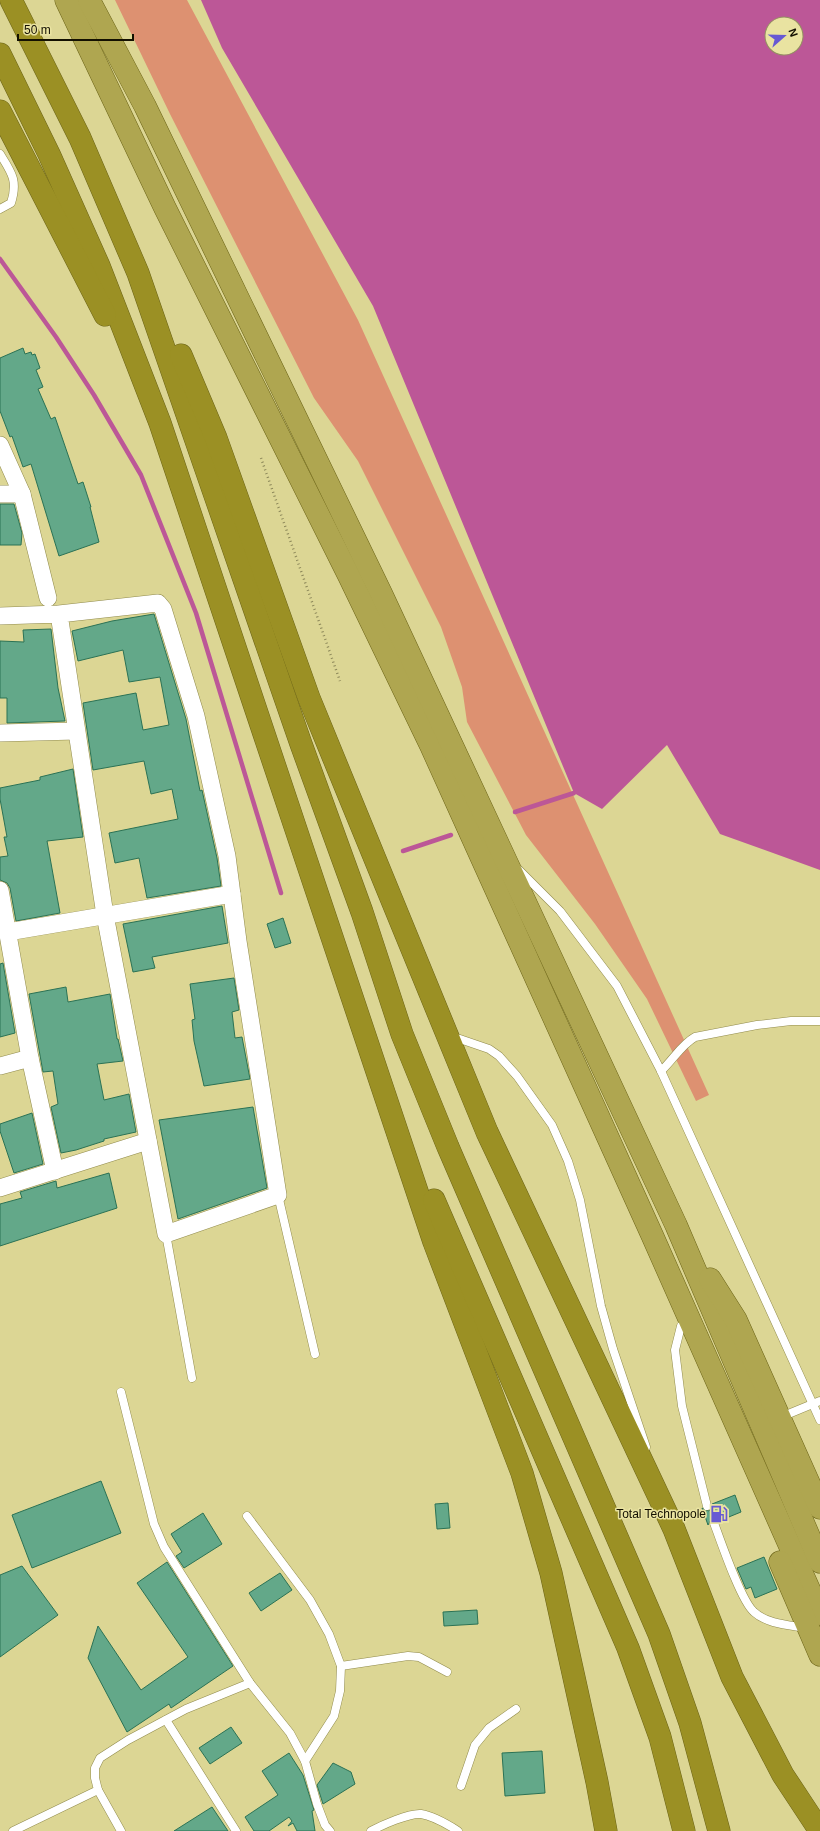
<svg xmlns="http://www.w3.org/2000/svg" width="820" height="1831" viewBox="0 0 820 1831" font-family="Arial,sans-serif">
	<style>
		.green { fill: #dd9171 }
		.water { fill: #bc5797; fill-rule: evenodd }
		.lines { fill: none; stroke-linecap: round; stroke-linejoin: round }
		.stream { stroke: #bc5797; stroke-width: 4.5 }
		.building { fill: #63a889; stroke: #2b7255 }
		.service-casing { stroke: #918b4c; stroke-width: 9 }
		.minor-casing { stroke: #918b4c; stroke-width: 18 }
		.trunk-casing { stroke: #6b6317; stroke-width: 23 }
		.motorway-casing { stroke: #6b6317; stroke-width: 23 }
		.path { stroke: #8d885a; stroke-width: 2.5; stroke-dasharray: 1 3; stroke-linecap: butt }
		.service { stroke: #fff; stroke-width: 8 }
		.minor { stroke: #fff; stroke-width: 17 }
		.trunk { stroke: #afa650; stroke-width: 22 }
		.motorway { stroke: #9b9024; stroke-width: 22 }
		.labels { text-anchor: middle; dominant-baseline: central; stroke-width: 3; stroke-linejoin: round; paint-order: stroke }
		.poi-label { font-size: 12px; fill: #131000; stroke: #e9e3a1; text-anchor: end }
	</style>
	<rect width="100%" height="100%" fill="#dcd694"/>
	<polygon class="green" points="115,0 187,0 358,320 709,1095 696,1101 647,999 595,924 526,835 467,722 462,687 441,627 358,461 314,398 170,114"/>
	<path class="water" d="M201,0H820V870L720,834L667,745L602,809L574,793L373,306L222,48ZM772,24H796V48H772Z"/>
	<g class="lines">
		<g class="stream">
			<polyline points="0,259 56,337 94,395 141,475 196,613 281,893"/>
			<polyline points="515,812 574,793"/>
			<polyline points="403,851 451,835"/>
		</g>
	</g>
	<g class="building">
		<polygon points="23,348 25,354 31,352 32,355 35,354 40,368 36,370 43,387 38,389 51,419 55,417 78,484 83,482 91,507 90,507 99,542 59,556 31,464 23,467 12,436 10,437 0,411 0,358"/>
		<polygon points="0,504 14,504 22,533 21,545 0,545"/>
		<polygon points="154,614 186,719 200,791 202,790 217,858 221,886 147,898 139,858 115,863 109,833 178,819 172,789 151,794 144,761 93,770 83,703 136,693 143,730 169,725 160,677 129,682 123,650 78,661 72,631 112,621"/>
		<polygon points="51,629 58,688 65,721 7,723 7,698 0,698 0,641 24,642 23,630"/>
		<polygon points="73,769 83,837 47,841 60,913 16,921 10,888 7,883 0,880 0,857 8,856 4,837 7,837 0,799 0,788 40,780 40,777"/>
		<polygon points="222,906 228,943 152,957 155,968 133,972 123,924"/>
		<polygon points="283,918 291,943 275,948 267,924"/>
		<polygon points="3,963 15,1033 0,1037 0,964"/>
		<polygon points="234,978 239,1010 232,1012 235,1038 242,1037 250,1079 204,1086 194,1041 192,1020 195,1019 190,984"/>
		<polygon points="66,987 68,1002 110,994 117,1039 118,1039 123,1061 97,1064 104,1100 129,1094 136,1132 104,1139 104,1141 76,1150 61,1153 51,1107 58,1104 53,1071 43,1072 29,994"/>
		<polygon points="253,1107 267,1188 178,1219 159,1120"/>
		<polygon points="32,1113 43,1164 14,1173 0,1131 0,1124"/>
		<polygon points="109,1173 117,1208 0,1246 0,1204 22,1198 20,1192 56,1181 57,1188"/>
		<polygon points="101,1481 121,1533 32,1568 12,1515"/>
		<polygon points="735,1495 741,1512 719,1521 715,1518 712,1518 708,1525 702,1508 709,1511 712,1508 712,1504"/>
		<polygon points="448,1503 450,1528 437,1529 435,1504"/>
		<polygon points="203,1513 222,1544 184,1568 176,1556 182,1552 171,1534"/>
		<polygon points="764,1557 777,1589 755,1598 751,1587 746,1589 737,1568"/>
		<polygon points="167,1562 233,1666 171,1708 169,1704 127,1732 88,1658 98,1626 141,1690 188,1657 137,1583"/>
		<polygon points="22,1566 58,1615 0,1657 0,1575"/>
		<polygon points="280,1573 292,1590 261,1611 249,1593"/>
		<polygon points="477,1610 478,1624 444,1626 443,1612"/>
		<polygon points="231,1727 242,1743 210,1764 199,1748"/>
		<polygon points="542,1751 545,1793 505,1796 502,1753"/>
		<polygon points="289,1753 303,1775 314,1810 312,1811 315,1831 297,1831 293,1823 288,1826 292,1821 289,1817 269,1831 254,1831 245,1817 278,1795 262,1771"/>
		<polygon points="333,1763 351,1772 355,1784 323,1804 317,1785"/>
		<polygon points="212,1807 228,1831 174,1831"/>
	</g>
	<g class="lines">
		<g class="service-casing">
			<g id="service">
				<path d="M0,154C12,173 18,181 11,203L0,209"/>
				<polyline points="518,869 560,911 617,986 661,1071 820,1420"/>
				<polyline points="451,1036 489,1049 499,1056 517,1076 552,1125 568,1161 580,1200 601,1306 613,1349 646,1447"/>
				<path d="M661,1071C673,1060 681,1045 695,1037L757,1025L791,1021H820"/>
				<polyline points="278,1195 315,1354"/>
				<polyline points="166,1234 192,1378"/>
				<polyline points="681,1326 675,1350 682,1406 707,1506"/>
				<polyline points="121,1392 154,1524 164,1547 250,1683 290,1733 305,1761 317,1804 325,1825 330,1831"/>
				<polyline points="781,1417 820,1401"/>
				<polyline points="247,1516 310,1600 329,1634 341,1666 340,1691 334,1716 305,1761"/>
				<path d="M714,1523C721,1542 741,1601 754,1612C767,1624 789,1625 806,1628"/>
				<polyline points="341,1666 408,1656 419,1657 447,1672"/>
				<polyline points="166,1720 236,1831"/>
				<polyline points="461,1786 475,1745 489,1728 516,1709"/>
				<polyline points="98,1790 121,1831"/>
				<polyline points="13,1831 98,1790 95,1778 95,1768 100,1758 128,1740 186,1709 250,1683"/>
				<path d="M371,1831C382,1825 409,1813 421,1814C434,1816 447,1824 458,1831"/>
			</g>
		</g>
		<g class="minor-casing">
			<g id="minor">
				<polyline points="0,445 22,494 48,598"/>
				<polyline points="0,494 22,494"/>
				<polyline points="0,616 59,614 158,603 163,609 196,716 227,856 238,941 278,1195 166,1234 105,915 59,614"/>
				<polyline points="0,733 76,731"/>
				<polyline points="0,890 30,1058 55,1171"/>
				<polyline points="8,932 232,894"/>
				<polyline points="0,1066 30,1058"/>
				<polyline points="0,1188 148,1141"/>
			</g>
		</g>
		<g class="trunk-casing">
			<g id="trunk">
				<polyline points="66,0 165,208 349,576 431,746 652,1235 820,1614"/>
				<polyline points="89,0 145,106 381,593 676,1225 820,1562"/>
				<polyline points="710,1279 736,1320 820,1508"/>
				<polyline points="780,1562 820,1655"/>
			</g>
		</g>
		<g class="motorway-casing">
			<g id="motorway">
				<polyline points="11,0 80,138 138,273 301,744 362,912 402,1034 448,1147 659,1634 690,1723 719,1831"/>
				<polyline points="0,54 49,154 99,266 160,423 434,1242 522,1473 551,1573 597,1782 606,1831"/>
				<polyline points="0,111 105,315"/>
				<polyline points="181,355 216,438 309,698 487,1132 674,1529 732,1677 783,1775 820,1831"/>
				<polyline points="434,1200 628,1648 660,1737 684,1831"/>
			</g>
		</g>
		<polyline class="path" points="261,458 340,681"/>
		<use href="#service" class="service"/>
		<use href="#minor" class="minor"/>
		<use href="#trunk" class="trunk"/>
		<use href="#motorway" class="motorway"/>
	</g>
	<defs>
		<g id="fuel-bare" transform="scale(1.38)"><path d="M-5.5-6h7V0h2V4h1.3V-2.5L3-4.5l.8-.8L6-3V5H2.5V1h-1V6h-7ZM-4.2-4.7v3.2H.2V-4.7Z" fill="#6759d3" stroke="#e9e3a1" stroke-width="2.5" paint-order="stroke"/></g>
	</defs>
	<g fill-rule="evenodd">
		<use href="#fuel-bare" x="719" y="1514"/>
	</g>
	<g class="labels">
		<g class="poi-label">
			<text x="706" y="1514">Total Technopole</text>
		</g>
	</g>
	<g transform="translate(784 36) rotate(70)"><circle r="19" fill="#e9e3a1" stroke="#938f61"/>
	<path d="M0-3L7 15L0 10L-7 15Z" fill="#6759d3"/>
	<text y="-6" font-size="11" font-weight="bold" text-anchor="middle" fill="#131000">N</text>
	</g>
	<path d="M18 34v6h115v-6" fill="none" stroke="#131000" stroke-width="2"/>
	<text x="24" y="34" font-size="12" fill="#131000" stroke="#e9e3a1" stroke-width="3" paint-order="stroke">50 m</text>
</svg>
